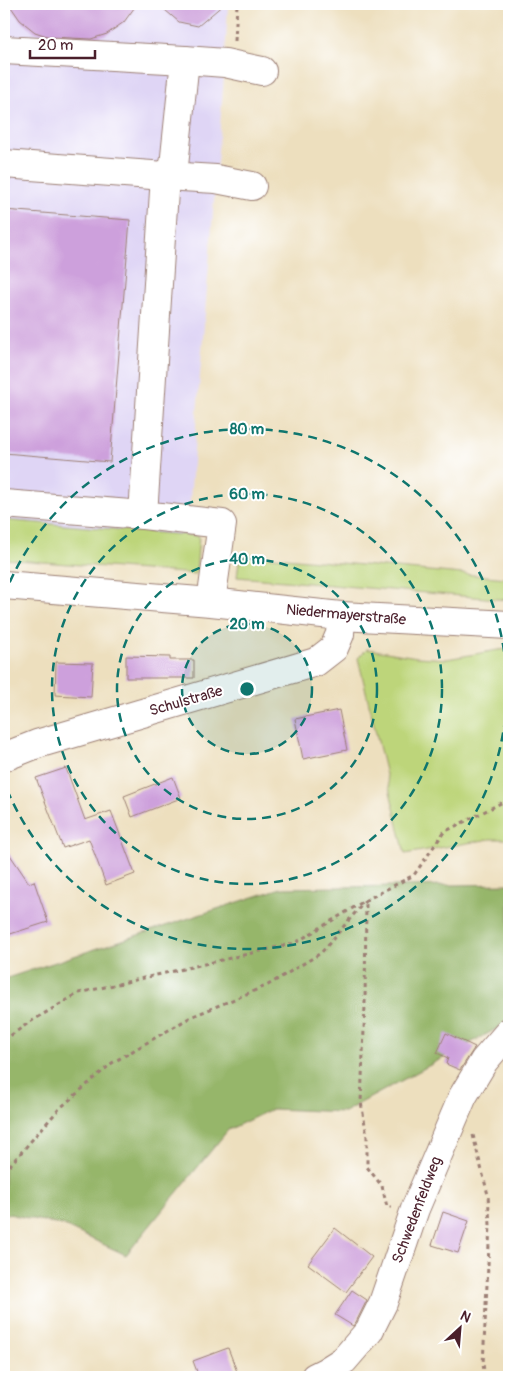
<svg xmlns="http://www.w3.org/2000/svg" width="513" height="1381" viewBox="0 0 513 1381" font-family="Pangolin,sans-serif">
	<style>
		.built { fill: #dfd5f5 }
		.green { fill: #bdd57a; stroke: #847a52 }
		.forest { fill: #96b66a; stroke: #706a4a }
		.building { fill: #cda0dc }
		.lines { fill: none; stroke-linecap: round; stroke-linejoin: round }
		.minor-casing { stroke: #9c7f74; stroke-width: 30 }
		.major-casing { stroke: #9c7f74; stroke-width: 30 }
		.path { stroke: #9c7f74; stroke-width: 3; stroke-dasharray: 4 4; stroke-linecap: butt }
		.minor { stroke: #fff; stroke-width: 28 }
		.major { stroke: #fff; stroke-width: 28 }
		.ring { fill: none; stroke: #0f766e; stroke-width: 2.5; stroke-dasharray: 9 6 }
		.labels { text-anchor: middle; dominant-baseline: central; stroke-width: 4; stroke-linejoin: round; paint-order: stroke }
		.street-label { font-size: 15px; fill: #4a1f2b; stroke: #fff }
		.centre { fill: #0f766e; stroke: #fff; stroke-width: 2.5 }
		.ring-label { font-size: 15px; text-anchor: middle; font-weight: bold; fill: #0f766e; stroke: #fff; stroke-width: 4; stroke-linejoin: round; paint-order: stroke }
	</style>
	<rect width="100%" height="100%" fill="#fff"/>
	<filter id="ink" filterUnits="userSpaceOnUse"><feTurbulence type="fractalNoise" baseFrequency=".02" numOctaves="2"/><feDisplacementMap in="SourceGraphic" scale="10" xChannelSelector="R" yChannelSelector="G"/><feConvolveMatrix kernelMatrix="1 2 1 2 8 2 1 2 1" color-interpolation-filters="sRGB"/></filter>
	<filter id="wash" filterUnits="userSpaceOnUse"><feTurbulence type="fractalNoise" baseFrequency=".0096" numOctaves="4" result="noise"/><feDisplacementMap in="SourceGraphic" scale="20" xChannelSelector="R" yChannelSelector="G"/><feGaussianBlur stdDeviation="1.12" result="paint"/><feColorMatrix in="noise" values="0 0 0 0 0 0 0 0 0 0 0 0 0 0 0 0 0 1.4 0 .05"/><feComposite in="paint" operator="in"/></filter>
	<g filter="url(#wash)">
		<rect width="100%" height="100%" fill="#eddfbe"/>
		<polygon class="built" points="4,4 228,4 224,76 186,550 4,535"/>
		<g class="green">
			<polygon points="4,520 199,536 196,574 4,559"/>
			<polygon points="240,554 507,578 509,577 509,600 237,577"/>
			<polygon points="367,649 417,657 447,659 498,650 509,649 509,839 490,839 405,854 358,658"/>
		</g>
		<polygon class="forest" points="509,884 509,1022 344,1112 272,1109 228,1130 126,1255 62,1225 4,1213 4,979 281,888"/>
		<g id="blocks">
			<g class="building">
				<polygon points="9,4 137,4 124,22 107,34 91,39 50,37 35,32 20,20"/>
				<polygon points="158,4 224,4 198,26 179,22"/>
				<polygon points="4,210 130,220 110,462 4,453"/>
				<polygon points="126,656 170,657 170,660 194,660 194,678 126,678"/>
				<polygon points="56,662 93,663 91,697 55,695"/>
				<polygon points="339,710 347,750 303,759 295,719"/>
				<polygon points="66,768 85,820 111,811 135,874 106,885 89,839 63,848 36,778"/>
				<polygon points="173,777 181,798 132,817 124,796"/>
				<polygon points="4,846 29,883 34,881 48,922 4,936"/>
				<polygon points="446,1033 475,1047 460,1070 446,1064 448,1058 437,1053"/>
				<polygon points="443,1212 469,1221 458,1253 432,1245"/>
				<polygon points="335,1228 372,1257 346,1292 308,1264"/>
				<polygon points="352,1290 367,1300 356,1322 353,1326 335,1315"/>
				<polygon points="228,1348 239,1377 199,1377 193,1361"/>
			</g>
		</g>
	</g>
	<g filter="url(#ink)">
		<use href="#blocks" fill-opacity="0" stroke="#9c7f74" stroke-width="1"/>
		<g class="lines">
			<g class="minor-casing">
				<g id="minor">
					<polyline points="4,50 185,60 174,166 165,176"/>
					<polyline points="185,60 225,63 262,71"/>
					<polyline points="4,164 165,176 143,515 222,524 211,602"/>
					<polyline points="165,176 216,179 252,186"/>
					<polyline points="4,504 143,515"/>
					<polyline points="4,757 37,744 316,662 334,648 340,634 341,616"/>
					<polyline points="315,1377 325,1372 344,1360 369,1331 383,1303 415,1209 463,1096 484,1061 509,1032"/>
				</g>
			</g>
			<g class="major-casing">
				<polyline id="major" points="4,585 211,602 341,616 509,625"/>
			</g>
			<g class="path">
				<polyline points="235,41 237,4"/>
				<polyline points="4,1040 30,1022 79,993 295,943 366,900 414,875 444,832 505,801 509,796"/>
				<polyline points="473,1135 488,1195 490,1225 483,1364 485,1377"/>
				<polyline points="4,1172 59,1109 112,1063 191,1017 268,985 321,953 366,900 365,1005 361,1102 367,1136 367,1167 382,1186 387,1207 391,1207"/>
			</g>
			<use href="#minor" class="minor"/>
			<use href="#major" class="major"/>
		</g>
	</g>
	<circle cx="247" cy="689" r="65" fill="#0f766e" fill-opacity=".12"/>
	<g class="ring">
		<circle cx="247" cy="689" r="65"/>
		<circle cx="247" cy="689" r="130"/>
		<circle cx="247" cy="689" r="195"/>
		<path d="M4 596A260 260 0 1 1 4 782"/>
	</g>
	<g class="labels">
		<g class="street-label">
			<text transform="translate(346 615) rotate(5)">Niedermayerstraße</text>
			<text transform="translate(186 701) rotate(-16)">Schulstraße</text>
			<text transform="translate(417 1210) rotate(-69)">Schwedenfeldweg</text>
		</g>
	</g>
	<circle cx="247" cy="689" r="8" class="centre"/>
	<g class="ring-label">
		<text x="247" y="434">80 m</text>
		<text x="247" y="499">60 m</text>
		<text x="247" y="564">40 m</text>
		<text x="247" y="629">20 m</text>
	</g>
	<rect width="513" height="1381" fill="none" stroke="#fff" stroke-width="20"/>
	<g transform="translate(460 1328) rotate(26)" stroke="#ffffff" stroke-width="4" paint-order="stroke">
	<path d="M0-4L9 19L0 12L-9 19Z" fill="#4a1f2b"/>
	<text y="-8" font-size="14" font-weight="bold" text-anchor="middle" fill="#4a1f2b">N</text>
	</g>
	<path d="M30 50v8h65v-8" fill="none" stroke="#4a1f2b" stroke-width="2.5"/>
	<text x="38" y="50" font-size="15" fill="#4a1f2b" stroke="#ffffff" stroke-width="4" paint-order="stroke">20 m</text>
</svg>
